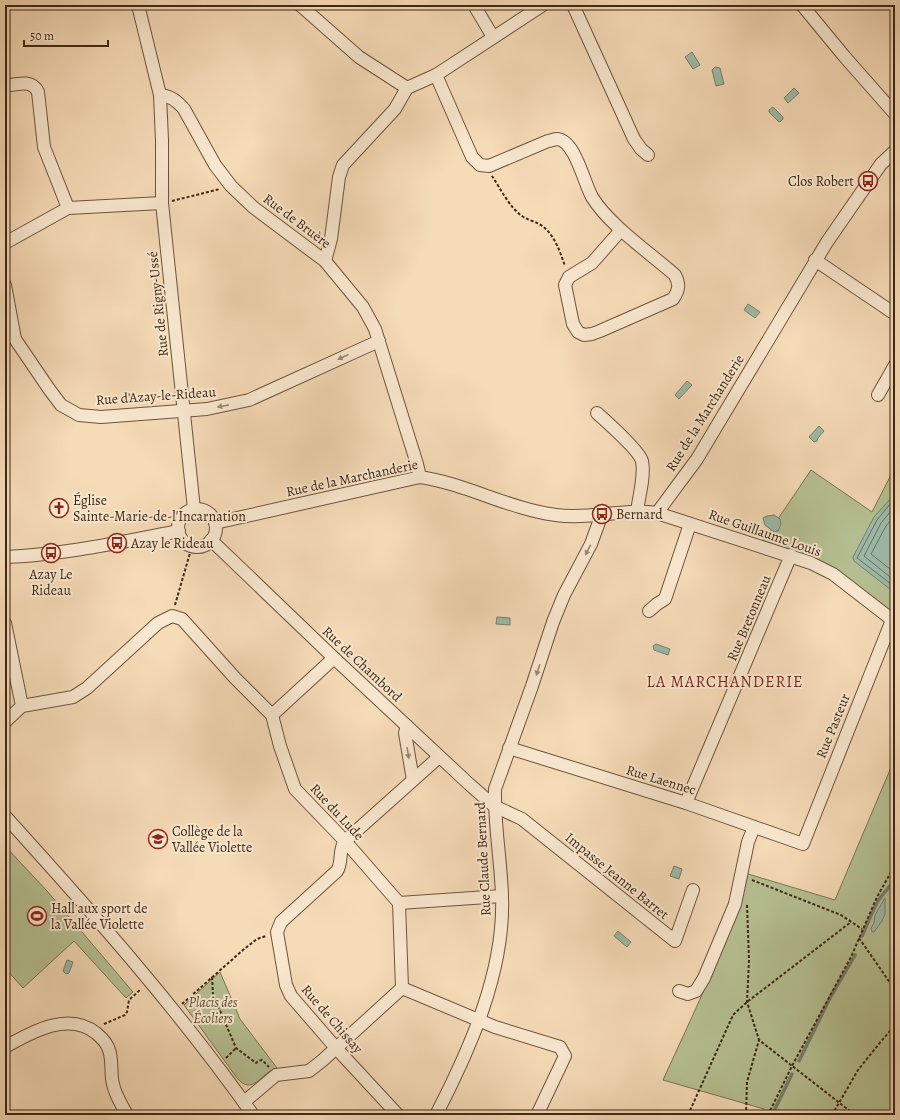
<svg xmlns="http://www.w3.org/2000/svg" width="900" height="1120" viewBox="0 0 900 1120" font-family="Alegreya,serif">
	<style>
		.green { fill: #b6c193; stroke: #7a7454 }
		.water { fill: #9dbbaa; stroke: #77806e }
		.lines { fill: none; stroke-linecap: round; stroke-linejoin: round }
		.shore { stroke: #6e715f; stroke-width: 1 }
		.stream { stroke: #77806e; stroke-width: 3.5 }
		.minor-casing { stroke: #6d543d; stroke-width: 14 }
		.path { stroke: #3f2714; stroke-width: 2; stroke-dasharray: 3 2; stroke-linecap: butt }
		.minor { stroke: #f9e8d0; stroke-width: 12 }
		.oneway { fill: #9c8872 }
		.labels { text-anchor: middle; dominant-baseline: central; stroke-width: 4; stroke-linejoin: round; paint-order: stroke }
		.poi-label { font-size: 14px; fill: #3f2714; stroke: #f9e8d0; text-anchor: start }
		.street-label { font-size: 14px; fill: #3f2714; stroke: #f9e8d0 }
		.park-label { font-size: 14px; font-style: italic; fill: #5d4e34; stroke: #f9e8d0 }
		.quarter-label { font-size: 16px; letter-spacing: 1px; fill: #7a1f14; stroke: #f9e8d0 }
	</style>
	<rect width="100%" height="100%" fill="#f6dbb7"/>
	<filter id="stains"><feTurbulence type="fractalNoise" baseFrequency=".005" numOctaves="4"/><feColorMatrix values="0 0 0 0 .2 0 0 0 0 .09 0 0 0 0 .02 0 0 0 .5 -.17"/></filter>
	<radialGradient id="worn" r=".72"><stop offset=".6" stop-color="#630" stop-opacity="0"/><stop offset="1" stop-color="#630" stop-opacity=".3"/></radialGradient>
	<g class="green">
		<polygon points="895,467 895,622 833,574 759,547 811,470 872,512"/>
		<path d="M895,758V1115H762L764,1109L663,1080C694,1012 727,945 748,874L835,900Z"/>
		<polygon points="5,846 47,891 133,992 126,998 74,941 23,988 5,968"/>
		<path d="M220,972L240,1019L277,1068C261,1072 253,1097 237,1078L184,1005Z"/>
	</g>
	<g class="water">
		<polygon points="692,52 700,65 693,69 685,57"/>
		<polygon points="715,67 720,68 724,84 716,86 712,70"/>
		<polygon points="794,88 799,93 788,103 784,98"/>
		<polygon points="773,107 783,117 783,119 780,122 778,121 769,112 769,110"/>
		<polygon points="748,304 760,312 755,318 744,310"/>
		<polygon points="687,381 692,385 679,399 675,395"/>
		<polygon points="819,426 824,431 818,438 817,441 814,442 809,437"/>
		<polygon points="895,494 895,593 854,561 853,557 874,517"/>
		<polygon points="774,515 780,519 781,524 778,531 774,532 765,525 763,518 767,516"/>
		<polygon points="497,617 510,618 510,625 496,624"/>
		<polygon points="656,644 670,649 668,655 654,650 653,646"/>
		<polygon points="674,866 682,869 679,879 670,876"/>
		<polygon points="885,898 885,914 882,921 874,932 872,932 871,928 874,923 875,915"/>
		<polygon points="618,931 631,942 627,947 614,936"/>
		<polygon points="67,960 73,962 69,973 66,974 63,971"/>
	</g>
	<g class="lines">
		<g class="shore">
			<polyline points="895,498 877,520 857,558 895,587"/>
			<polyline points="895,506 881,523 864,556 895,581"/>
			<polyline points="895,515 886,526 871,554 895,573"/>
		</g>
		<g class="stream">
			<path d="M862,936C867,925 872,912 878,901C883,893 891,887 895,878"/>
			<polyline points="799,1061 830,998 855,955"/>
			<polyline points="772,1115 792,1074"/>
		</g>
		<g class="minor-casing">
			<g id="minor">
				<polyline points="138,5 160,95 162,140 162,203 194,509"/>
				<polyline points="300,5 359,57 407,88"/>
				<polyline points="474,5 493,37"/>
				<polyline points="573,5 634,139 641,149 648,155"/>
				<polyline points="802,5 844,56 895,114"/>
				<path d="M436,75L472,157L480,165L489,166L548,141C551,141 554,139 557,139C575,140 584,183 592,197C609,225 650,253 675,275C680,285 679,290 673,299L600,331L592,334L584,335L578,332L573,324L565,285L569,277L592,263L621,230"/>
				<path d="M5,86C17,84 32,79 38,92L44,147L68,208"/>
				<path d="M160,95C171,96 177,101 184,109L215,165L231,186L253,207L325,261L363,307L375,329L417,464L420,477"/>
				<polyline points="5,243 68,208 162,203"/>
				<polyline points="815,260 895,314"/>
				<polyline points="325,261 331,239 339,177 343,165 395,109 407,88 436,75 543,5"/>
				<polyline points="5,285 15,339 49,389 61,405 79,415 101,417 207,409 249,400 379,341"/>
				<polyline points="878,395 895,365"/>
				<path d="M597,413C607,422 639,450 642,461C645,475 639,497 637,511"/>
				<circle cx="197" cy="528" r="19"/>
				<polyline points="657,513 697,459 827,242 881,164 895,151"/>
				<path d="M215,523L420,477C467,484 509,509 556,515C589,520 623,508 657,513L811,563L833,574L895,622"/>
				<polyline points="211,540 334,658 469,784 494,806 522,819 675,941 693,890"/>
				<path d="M5,557C63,555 121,542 179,531"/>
				<polyline points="649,611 657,604 665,599 690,524"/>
				<polyline points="5,623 22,706"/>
				<polyline points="272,715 334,658"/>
				<polyline points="5,722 22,706 73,697 87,688 158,623 172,616 182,619 235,678 272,715 280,746 295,789 345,841 399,903 402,988 323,1060 309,1071 276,1075 244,1102"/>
				<polyline points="407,726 405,733 413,780"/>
				<polyline points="509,748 686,803 803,844 892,620"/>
				<polyline points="686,803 791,555"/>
				<path d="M5,816C92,912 178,1009 253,1115"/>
				<polyline points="399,903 502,896"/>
				<polyline points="402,988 495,1027 560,1047 565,1056 537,1115"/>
				<polyline points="679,991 688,994 696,991 704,978 735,904 748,842 754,827"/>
				<path d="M5,1047C32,1032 68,1011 96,1033C102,1038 107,1043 109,1050C113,1061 110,1073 113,1084C115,1095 122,1105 127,1115"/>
				<path d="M398,1115L336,1048L291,996L286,985L277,932L281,922L337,871C343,862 338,850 345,841L439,757"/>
				<path d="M436,1115C470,1049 505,971 502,896C501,860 494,825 495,789L532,686L553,622L564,595L591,544L602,514"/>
			</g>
		</g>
		<g class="path">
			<path d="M492,176C500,188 510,208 522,216C527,220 534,221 539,224C554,232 560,252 565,266"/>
			<polyline points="172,201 220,189"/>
			<polyline points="175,605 192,546"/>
			<polyline points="752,880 841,915 862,929"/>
			<polyline points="747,905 749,960 747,1002 759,1040 855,1115"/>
			<polyline points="859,938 895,990"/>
			<polyline points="212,977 213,994 236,1048 256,1063 258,1061 262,1060 269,1067"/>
			<polyline points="182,1004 243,950 257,939 266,936"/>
			<polyline points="104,1024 125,1015 127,1012 129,1000 141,989"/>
			<polyline points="226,1058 236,1048"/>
			<polyline points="688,1115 733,1015 747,1002 851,922"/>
			<polyline points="746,1115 747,1082 759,1040"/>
			<polyline points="768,1115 792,1066 851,957 877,897 895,865"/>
			<polyline points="832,1115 858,1070 878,1045 895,1025"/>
		</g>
		<use href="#minor" class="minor"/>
	</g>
	<defs><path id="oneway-solid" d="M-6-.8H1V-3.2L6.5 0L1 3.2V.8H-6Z"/></defs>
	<g class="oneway">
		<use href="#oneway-solid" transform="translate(343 357) rotate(155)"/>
		<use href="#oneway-solid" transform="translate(223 406) rotate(169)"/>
		<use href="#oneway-solid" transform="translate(588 550) rotate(117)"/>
		<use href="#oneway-solid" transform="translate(538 670) rotate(108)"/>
		<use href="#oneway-solid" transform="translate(408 753) rotate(81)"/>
	</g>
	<defs>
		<g id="bus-ring" transform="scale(1)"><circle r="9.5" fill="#f9e8d0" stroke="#8f2418" stroke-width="1.5"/><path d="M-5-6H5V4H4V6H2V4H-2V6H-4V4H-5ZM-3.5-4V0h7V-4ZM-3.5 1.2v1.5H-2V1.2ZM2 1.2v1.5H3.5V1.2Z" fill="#8f2418"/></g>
		<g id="church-ring" transform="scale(1)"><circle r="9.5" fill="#f9e8d0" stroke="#8f2418" stroke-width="1.5"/><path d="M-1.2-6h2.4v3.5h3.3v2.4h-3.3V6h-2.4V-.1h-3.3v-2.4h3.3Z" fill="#8f2418"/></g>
		<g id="school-ring" transform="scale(1)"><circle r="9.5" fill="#f9e8d0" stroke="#8f2418" stroke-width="1.5"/><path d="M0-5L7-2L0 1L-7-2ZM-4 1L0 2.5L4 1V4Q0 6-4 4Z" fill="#8f2418"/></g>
		<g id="stadium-ring" transform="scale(1)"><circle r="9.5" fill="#f9e8d0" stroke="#8f2418" stroke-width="1.5"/><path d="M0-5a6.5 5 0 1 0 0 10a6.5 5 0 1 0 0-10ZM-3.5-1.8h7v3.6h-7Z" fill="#8f2418"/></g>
	</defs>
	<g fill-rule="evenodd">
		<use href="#bus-ring" x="868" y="181"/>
		<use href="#church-ring" x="59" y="508"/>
		<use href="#bus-ring" x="602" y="514"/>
		<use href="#bus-ring" x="117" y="543"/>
		<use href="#bus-ring" x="51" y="553"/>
		<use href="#school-ring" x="158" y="839"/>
		<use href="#stadium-ring" x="37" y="916"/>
	</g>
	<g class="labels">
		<g class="poi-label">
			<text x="854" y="181" text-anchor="end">Clos Robert</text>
			<text x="73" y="500">Église<tspan x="73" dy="16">Sainte-Marie-de-l'Incarnation</tspan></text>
			<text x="616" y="514">Bernard</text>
			<text x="131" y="543">Azay le Rideau</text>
			<text x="51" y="574" text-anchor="middle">Azay Le<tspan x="51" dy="16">Rideau</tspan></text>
			<text x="172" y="831">Collège de la<tspan x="172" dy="16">Vallée Violette</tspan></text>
			<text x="51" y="908">Hall aux sport de<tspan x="51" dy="16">la Vallée Violette</tspan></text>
		</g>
		<g class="street-label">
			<text transform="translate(297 221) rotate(37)">Rue de Bruère</text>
			<text transform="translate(158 304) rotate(-96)">Rue de Rigny-Ussé</text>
			<text transform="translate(156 396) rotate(-4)">Rue d'Azay-le-Rideau</text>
			<text transform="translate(705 413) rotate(-58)">Rue de la Marchanderie</text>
			<text transform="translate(352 478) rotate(-12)">Rue de la Marchanderie</text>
			<text transform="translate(765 533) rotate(19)">Rue Guillaume Louis</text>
			<text transform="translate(749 618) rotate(-67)">Rue Bretonneau</text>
			<text transform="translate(362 664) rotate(43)">Rue de Chambord</text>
			<text transform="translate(833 726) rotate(-68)">Rue Pasteur</text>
			<text transform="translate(661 780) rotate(17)">Rue Laennec</text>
			<text transform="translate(337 812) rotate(47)">Rue du Lude</text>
			<text transform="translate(483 859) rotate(-93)">Rue Claude Bernard</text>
			<text transform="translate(617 876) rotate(39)">Impasse Jeanne Barret</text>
			<text transform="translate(332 1019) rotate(49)">Rue de Chissay</text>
		</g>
		<g class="park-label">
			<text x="213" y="1002">Placis des<tspan x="213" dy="16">Écoliers</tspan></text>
		</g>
		<g class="quarter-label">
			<text x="725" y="682">LA MARCHANDERIE</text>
		</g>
	</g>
	<rect width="900" height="1120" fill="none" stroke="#f6dbb7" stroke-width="20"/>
	<rect x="6" y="6" width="888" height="1108" fill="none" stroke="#3f2714" stroke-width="2"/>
	<rect x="10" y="10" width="880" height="1100" fill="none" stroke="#3f2714"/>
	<path d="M24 40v6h84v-6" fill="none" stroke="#3f2714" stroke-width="2"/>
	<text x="30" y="40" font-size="12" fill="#3f2714" stroke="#f9e8d0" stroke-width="3" paint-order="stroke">50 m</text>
	<rect width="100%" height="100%" filter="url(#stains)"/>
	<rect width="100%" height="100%" fill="url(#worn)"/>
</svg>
